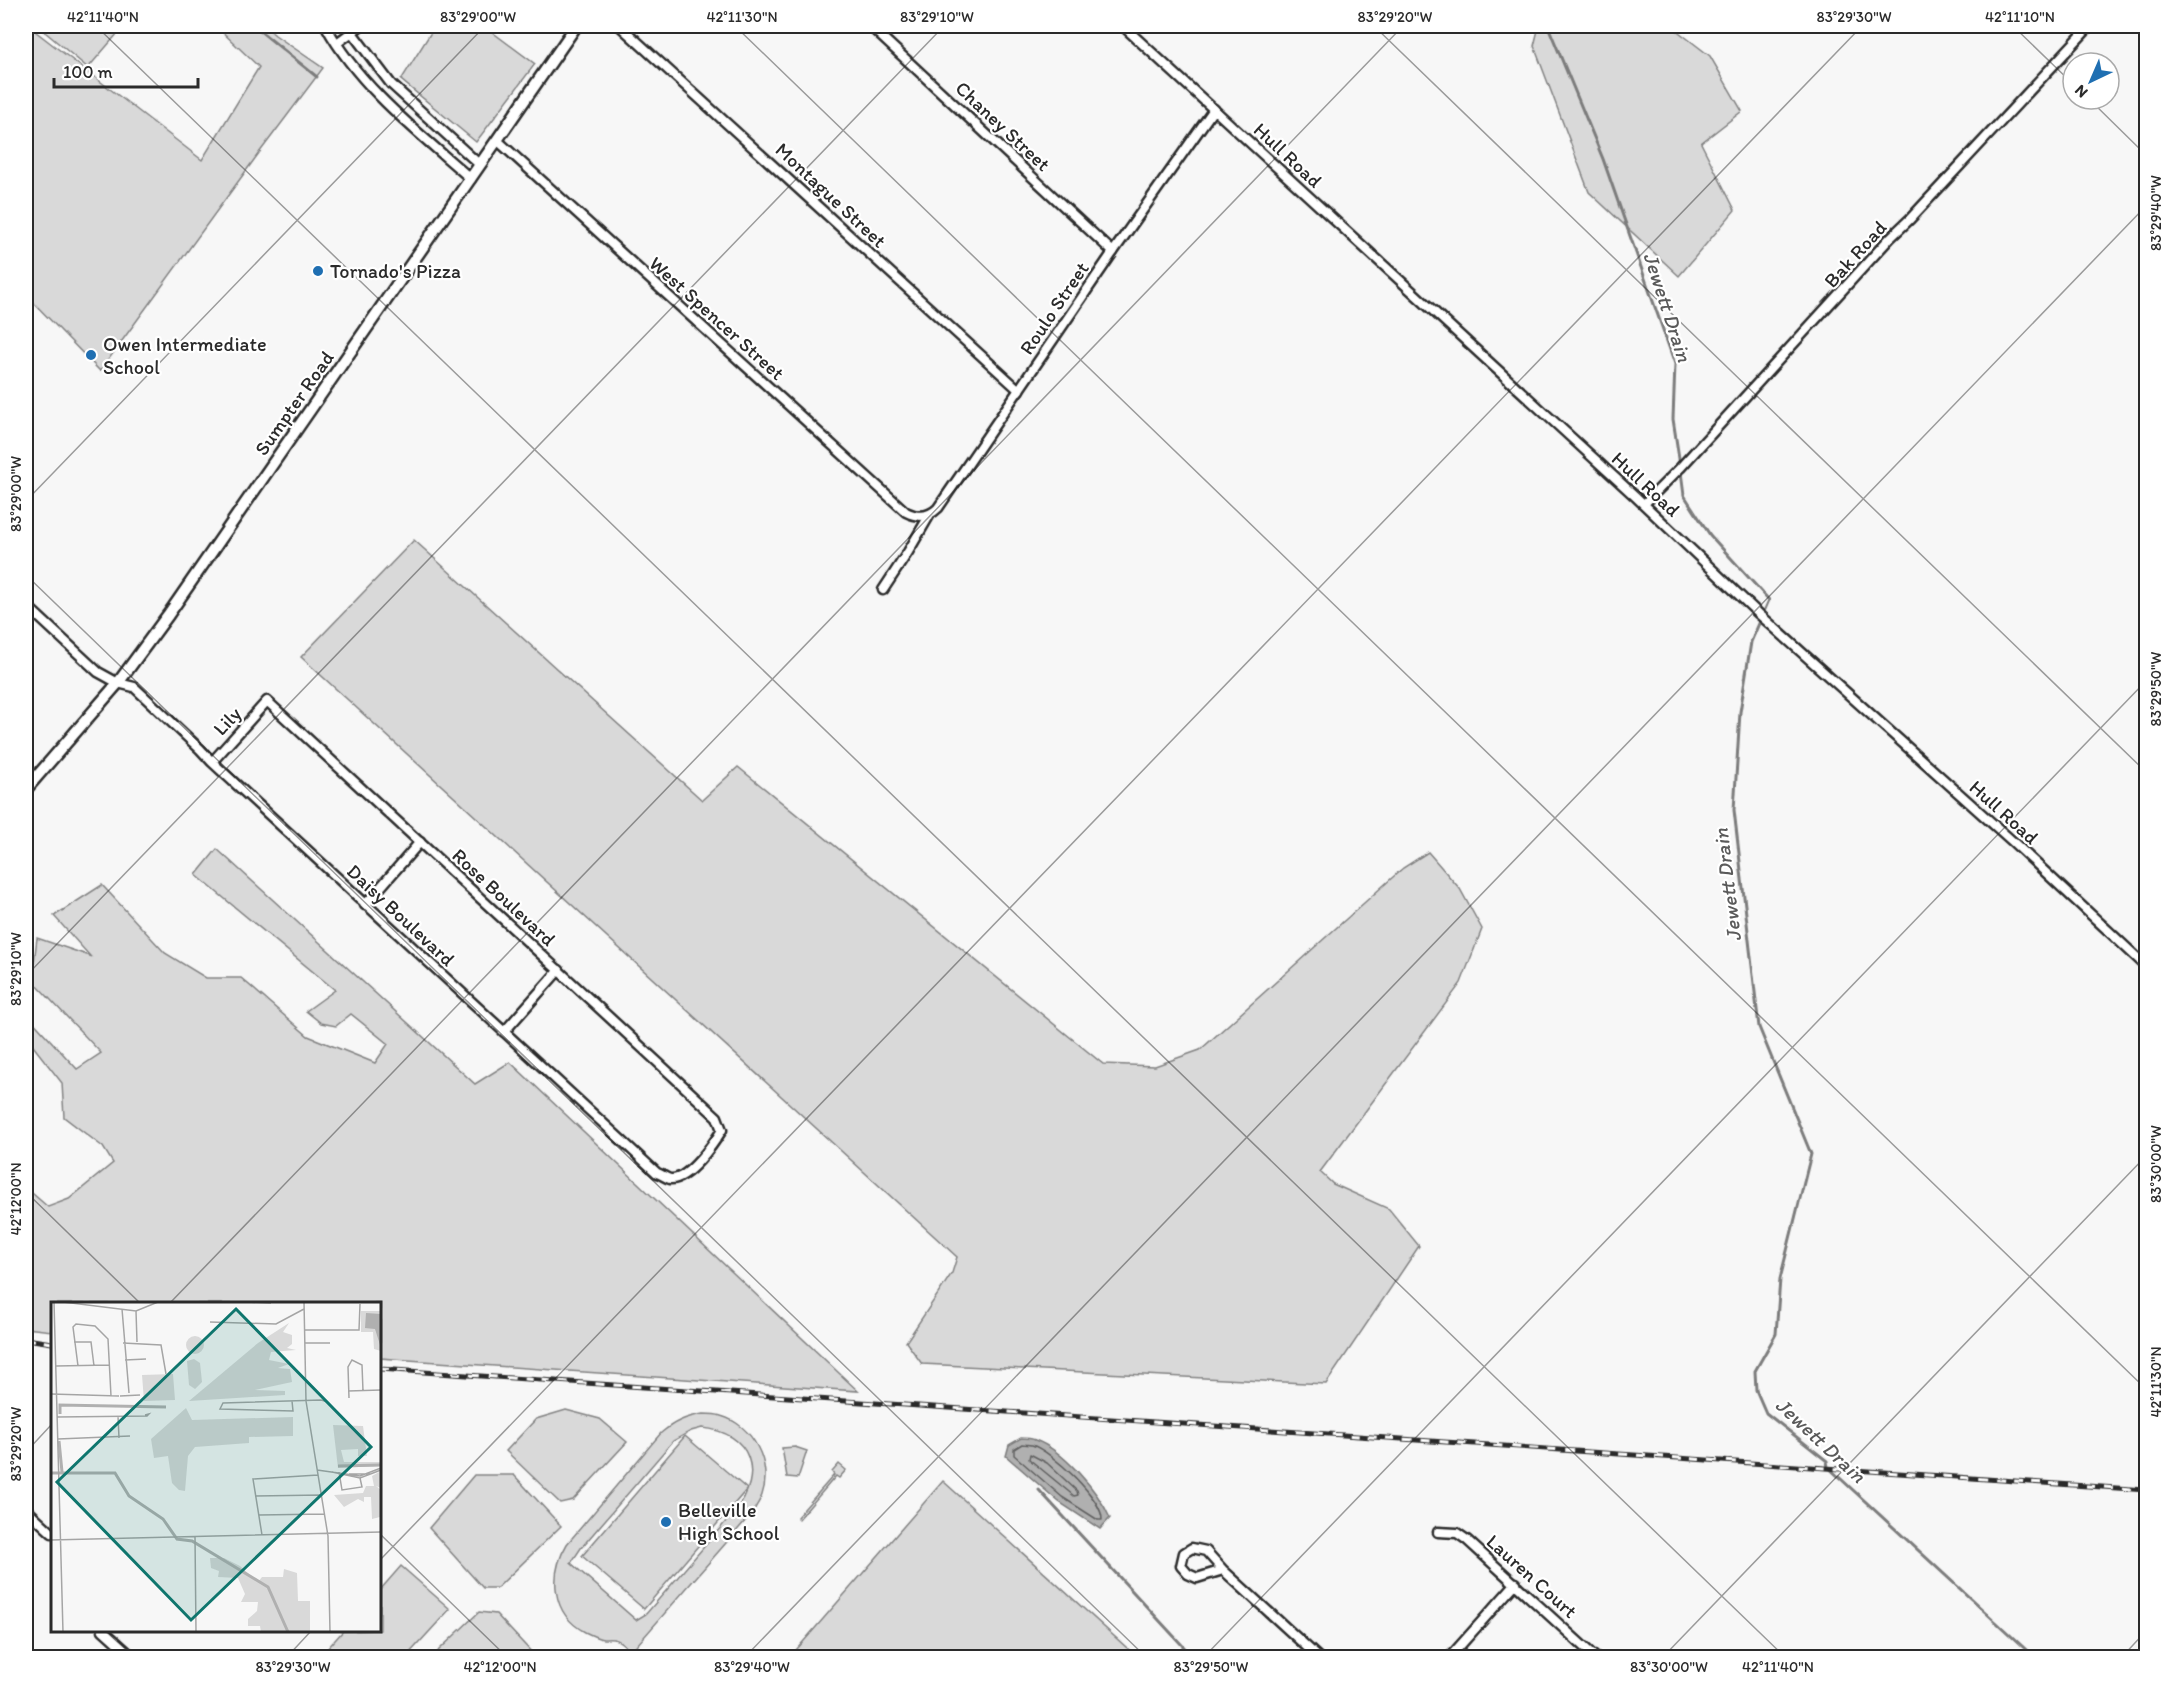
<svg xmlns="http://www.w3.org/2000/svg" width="2172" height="1683" viewBox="0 0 2172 1683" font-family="Itim,sans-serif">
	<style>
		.green { fill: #d9d9d9; stroke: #828282; stroke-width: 1.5; fill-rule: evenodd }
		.water { fill: #b0b0b0; stroke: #7b7b7b; stroke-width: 1.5 }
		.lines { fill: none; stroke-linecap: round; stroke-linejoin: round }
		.shore { stroke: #606060; stroke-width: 1.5 }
		.stream { stroke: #7b7b7b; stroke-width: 3 }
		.minor-casing { stroke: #2b2b2b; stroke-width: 13 }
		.tertiary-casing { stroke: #2b2b2b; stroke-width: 15 }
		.minor { stroke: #fff; stroke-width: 8 }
		.tertiary { stroke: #fff; stroke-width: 10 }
		.rail-casing { stroke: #2b2b2b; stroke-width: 5 }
		.rail { stroke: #fff; stroke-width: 3; stroke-dasharray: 9; stroke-linecap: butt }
		.ticks { fill: none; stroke: #2b2b2b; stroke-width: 1.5; stroke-opacity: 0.45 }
		.poi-dot { fill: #1f6fb2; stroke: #fff; stroke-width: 2 }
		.labels { text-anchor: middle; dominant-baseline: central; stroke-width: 4.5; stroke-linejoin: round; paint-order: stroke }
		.street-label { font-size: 20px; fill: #2b2b2b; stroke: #fff }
		.poi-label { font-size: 20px; fill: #2b2b2b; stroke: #fff; text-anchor: start }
		.water-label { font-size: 21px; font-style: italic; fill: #5a5a5a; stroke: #fff }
		.inset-river { fill: none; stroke: #b0b0b0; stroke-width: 3 }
		.inset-road { fill: none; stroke: #a5a5a5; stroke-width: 1.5 }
		.view { fill: #0f766e; fill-opacity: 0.15; stroke: #0f766e; stroke-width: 3 }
		.inset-edge { fill: none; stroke: #2b2b2b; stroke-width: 3 }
		.neatline { fill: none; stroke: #2b2b2b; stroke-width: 2 }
		.ticks-label { font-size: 15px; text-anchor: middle; fill: #2b2b2b }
	</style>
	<rect width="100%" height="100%" fill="#f7f7f7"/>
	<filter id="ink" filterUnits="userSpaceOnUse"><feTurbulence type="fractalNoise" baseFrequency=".0167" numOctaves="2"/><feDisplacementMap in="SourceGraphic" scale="12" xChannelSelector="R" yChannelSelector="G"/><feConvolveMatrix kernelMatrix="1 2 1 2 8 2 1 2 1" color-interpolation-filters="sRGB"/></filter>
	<g filter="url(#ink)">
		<g class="green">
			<polygon points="216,26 265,26 275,35 323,68 259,153 100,371 26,295 26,35 31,28 202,160 259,67"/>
			<polygon points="435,26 484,26 535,64 476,142 401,80"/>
			<polygon points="1539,26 1671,26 1710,56 1742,111 1701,143 1735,210 1679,276 1589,192 1534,46"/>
			<polygon points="39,27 39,26 124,26 88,68"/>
			<polygon points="414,540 702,800 738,767 1103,1064 1155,1066 1200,1050 1403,868 1428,852 1460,889 1482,929 1461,983 1320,1172 1333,1184 1389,1209 1419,1246 1326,1384 922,1364 906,1342 952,1273 957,1257 301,657"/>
			<polygon points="217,849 475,1084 510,1062 858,1391 380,1358 380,1304 52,1304 52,1331 26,1328 26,1188 48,1207 69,1199 113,1163 103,1147 64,1117 62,1083 26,1037 26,1014 77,1069 101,1053 32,980 37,938 90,956 54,916 102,885 165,953 206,978 241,978 308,1036 375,1063 388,1044 351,1014 336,1026 321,1023 306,1011 335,990 196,875"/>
			<polygon points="566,1410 600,1419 627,1442 573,1500 560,1503 506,1451 536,1419"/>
			<path d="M703,1414C709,1414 716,1414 721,1416C753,1425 773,1464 762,1495C760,1501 756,1506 753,1512L631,1652C627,1648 622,1642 617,1640C613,1638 607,1639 603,1639C597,1638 591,1635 585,1632C551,1614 549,1574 567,1544L661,1433C674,1422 685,1417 703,1414ZM702,1428C751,1432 765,1474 735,1511L646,1614L636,1620L571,1563L581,1548L673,1441L691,1431Z"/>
			<polygon points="685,1436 747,1489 644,1609 582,1556"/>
			<polygon points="795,1447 807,1451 798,1478 787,1477 782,1448"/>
			<polygon points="839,1464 846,1470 839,1478 836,1476 799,1519 797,1517 834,1475 832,1472"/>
			<polygon points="474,1475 514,1475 561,1526 497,1588 483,1588 429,1528"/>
			<polygon points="943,1481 1137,1657 790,1657"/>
			<polygon points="401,1566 450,1609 406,1657 320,1657 343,1631 380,1630 380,1590"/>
			<polygon points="479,1612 496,1614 536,1657 434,1657 439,1650"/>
		</g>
		<path class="water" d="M1021,1438C1025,1438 1031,1438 1035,1440C1063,1450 1098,1491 1110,1518L1100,1529L1059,1502L1006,1456L1009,1445Z"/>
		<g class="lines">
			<g class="shore">
				<path d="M1022,1444C1023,1444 1031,1445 1032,1445C1051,1451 1103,1499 1102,1520H1098L1062,1497L1014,1455V1449Z"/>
				<polygon points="1030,1454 1047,1463 1077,1491 1078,1495 1074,1496 1029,1459"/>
			</g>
			<g class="stream">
				<polyline points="254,26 317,77"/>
				<polyline points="1548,26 1603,159 1675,364 1673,419 1680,465"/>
				<polyline points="1681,472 1684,495 1710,535 1769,600 1751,642 1740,712 1734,810 1759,1027 1811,1154 1780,1279 1776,1334 1755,1371 1756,1390 1766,1413 1827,1461 1828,1467 2035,1658"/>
				<polyline points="1039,1490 1194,1658"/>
			</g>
			<g class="minor-casing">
				<g id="minor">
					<path d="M326,26C359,87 419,133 471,179"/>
					<polyline points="347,26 391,84 480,165"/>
					<polyline points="620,26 1019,390"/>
					<polyline points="870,26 1113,252"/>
					<polyline points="1123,26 1636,497 1759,614 2012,841 2146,966"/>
					<polyline points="337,43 360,26"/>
					<path d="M497,140L906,512C918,518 929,517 938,508L1113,252L1214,109"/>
					<polyline points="1644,504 1680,468 1890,238 1910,219 2090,26"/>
					<polyline points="883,590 908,552 929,516"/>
					<path d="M26,605L98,672L118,683L134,687L200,749L212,762L657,1173C661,1174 666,1178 670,1179C688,1181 714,1143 722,1130L717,1117L267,701L212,762"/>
					<polyline points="365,905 420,842"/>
					<polyline points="504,1032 559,970"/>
					<polyline points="26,1509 52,1533"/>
					<polyline points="1438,1532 1457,1533 1467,1540 1596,1658"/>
					<polyline points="1223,1570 1197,1578 1188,1574 1181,1566 1184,1553 1192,1548 1206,1551 1223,1570 1319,1658"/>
					<polyline points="103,1630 134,1658"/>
					<polyline points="1449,1658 1516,1583"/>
				</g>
			</g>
			<g class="tertiary-casing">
				<polyline id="tertiary" points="26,789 118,683 168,615 576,26"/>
			</g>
			<use href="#minor" class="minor"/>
			<use href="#tertiary" class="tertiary"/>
			<g class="rail-casing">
				<g id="rail">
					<polyline points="26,1339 52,1343"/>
					<polyline points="380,1369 2146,1490"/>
				</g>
			</g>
			<use href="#rail" class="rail"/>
		</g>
	</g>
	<path class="ticks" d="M96,26L1786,1658M735,26L2146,1389M1374,26L2146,772M2013,26L2073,84M2089,99L2146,155M26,501L485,26M26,575L1147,1658M26,976L944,26M26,1192L141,1304M169,1304L1403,26M26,1452L52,1424M380,1534L508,1658M380,1560L1862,26M286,1658L312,1630M744,1658L2146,206M1203,1658L2146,681M1662,1658L2146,1156M2121,1658L2146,1631"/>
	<g class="poi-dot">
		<circle cx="318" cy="271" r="6"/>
		<circle cx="91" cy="355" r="6"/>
		<circle cx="666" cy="1522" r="6"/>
	</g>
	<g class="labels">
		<g class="street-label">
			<text transform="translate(1003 126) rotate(43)">Chaney Street</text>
			<text transform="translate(1288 155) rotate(43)">Hull Road</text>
			<text transform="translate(831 195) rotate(43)">Montague Street</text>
			<text transform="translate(1855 254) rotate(-48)">Bak Road</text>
			<text transform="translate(1054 308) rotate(-56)">Roulo Street</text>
			<text transform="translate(717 318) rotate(42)">West Spencer Street</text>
			<text transform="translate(294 403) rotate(-55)">Sumpter Road</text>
			<text transform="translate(1646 484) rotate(43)">Hull Road</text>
			<text transform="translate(227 721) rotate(-47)">Lily</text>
			<text transform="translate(2004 812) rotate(42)">Hull Road</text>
			<text transform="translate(504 897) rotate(43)">Rose Boulevard</text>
			<text transform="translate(401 915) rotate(43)">Daisy Boulevard</text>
			<text transform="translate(1532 1576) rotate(42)">Lauren Court</text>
		</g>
		<g class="poi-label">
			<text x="330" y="271">Tornado's Pizza</text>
			<text x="103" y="344">Owen Intermediate<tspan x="103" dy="23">School</tspan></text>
			<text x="678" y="1510">Belleville<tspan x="678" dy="23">High School</tspan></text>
		</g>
		<g class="water-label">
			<text transform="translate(1668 307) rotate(72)">Jewett Drain</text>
			<text transform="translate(1727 885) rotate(-97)">Jewett Drain</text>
			<text transform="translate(1821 1440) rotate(43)">Jewett Drain</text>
		</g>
	</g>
	<g transform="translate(51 1302)">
		<rect width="330" height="330" fill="#f7f7f7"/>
		<path d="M310,9H330V49L323,47L322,30H310ZM238,21L232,30L241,33V42L236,46L245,48L220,50L218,58L238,62L227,66L239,67L241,80L204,88L234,89V93L138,99L207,41ZM135 43a9 9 0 1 1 18 0a9 9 0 1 1-18 0ZM143,57L149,61L151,80L144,87L138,83L136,59ZM122,72L124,98L93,99L91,73ZM135,106L141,118L242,115V134L198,135V141L144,145L137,154L134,189L128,188L121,181L117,154L103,156L100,137ZM282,123L312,124L316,154H307V147L290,148L293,160H330L329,164L287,166ZM330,169V186L325,184L330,188L329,215L321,217L320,195H313V200L307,197L293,205L283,193L312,191L315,184H323L321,174ZM159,256H173L189,264L207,280L211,275H232L233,267L246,271L247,299H259V330H210L209,324H197V317L206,309L207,300H190L194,292L187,276L167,275L168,269L160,266Z" fill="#d9d9d9"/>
		<path d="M315,11L330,12V46L324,27L314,26Z" fill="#b0b0b0"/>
		<path class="inset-river" d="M9,112V103L115,105M8,139L11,170M287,164L330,163M0,171H64L78,194L112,217L126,237L141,239L217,285L237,330"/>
		<path class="inset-road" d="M3,0L12,330M12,0L85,9L107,0M195,0L220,1M253,0L255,99L277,234L279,330M71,7L78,91M85,9L86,40M159,20L225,22L253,7M254,28H308L309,2M23,40H40L43,64M72,41L110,43L115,72M254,41H279M74,58L95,57M5,64L58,63M27,64L22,25L25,22L44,24L57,37L60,94M297,89L330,88M0,92L68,94M69,94L89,93M298,96L297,65L301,58L311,63L312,89M241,99L242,109L169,107L172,101L270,98L277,100M67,114L68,136M6,115L96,114L98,112L94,113M7,137L79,134M266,168L309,174L330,166M281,170L309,176L330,168M288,170L291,188L311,185L309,176M298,172H319M204,194L271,193M208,213L274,212M211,233L202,177L267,173M144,235L145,330M0,238L330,230"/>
		<path class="view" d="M185,7L320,145L140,318L6,180Z"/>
		<rect width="330" height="330" class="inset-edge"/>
	</g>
	<rect width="2172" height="1683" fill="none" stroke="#fff" stroke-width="66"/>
	<g transform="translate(2091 81) rotate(224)"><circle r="28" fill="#ffffff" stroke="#aaaaaa" stroke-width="1.5"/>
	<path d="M0-4.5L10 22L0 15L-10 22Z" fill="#1f6fb2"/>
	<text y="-9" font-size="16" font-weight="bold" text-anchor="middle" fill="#2b2b2b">N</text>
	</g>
	<path d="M54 78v9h144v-9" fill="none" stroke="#2b2b2b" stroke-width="3"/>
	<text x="63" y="78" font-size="18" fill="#2b2b2b" stroke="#ffffff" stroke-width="4.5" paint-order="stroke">100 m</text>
	<rect x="33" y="33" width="2106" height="1617" class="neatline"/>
	<g class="ticks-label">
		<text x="103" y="22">42°11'40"N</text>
		<text x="478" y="22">83°29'00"W</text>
		<text x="742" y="22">42°11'30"N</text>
		<text x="937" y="22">83°29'10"W</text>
		<text x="1395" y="22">83°29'20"W</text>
		<text x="1854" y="22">83°29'30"W</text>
		<text x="2020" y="22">42°11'10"N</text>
		<text transform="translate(2156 213) rotate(-90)" y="5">83°29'40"W</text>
		<text transform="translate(16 494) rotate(-90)" y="5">83°29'00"W</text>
		<text transform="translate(2156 689) rotate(-90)" y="5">83°29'50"W</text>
		<text transform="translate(16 969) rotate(-90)" y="5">83°29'10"W</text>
		<text transform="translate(2156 1164) rotate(-90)" y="5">83°30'00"W</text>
		<text transform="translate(16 1199) rotate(-90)" y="5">42°12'00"N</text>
		<text transform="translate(2156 1382) rotate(-90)" y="5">42°11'30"N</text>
		<text transform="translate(16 1444) rotate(-90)" y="5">83°29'20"W</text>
		<text x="293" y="1672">83°29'30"W</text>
		<text x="500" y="1672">42°12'00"N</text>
		<text x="752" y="1672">83°29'40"W</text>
		<text x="1211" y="1672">83°29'50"W</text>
		<text x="1669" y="1672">83°30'00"W</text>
		<text x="1778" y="1672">42°11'40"N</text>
	</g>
</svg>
